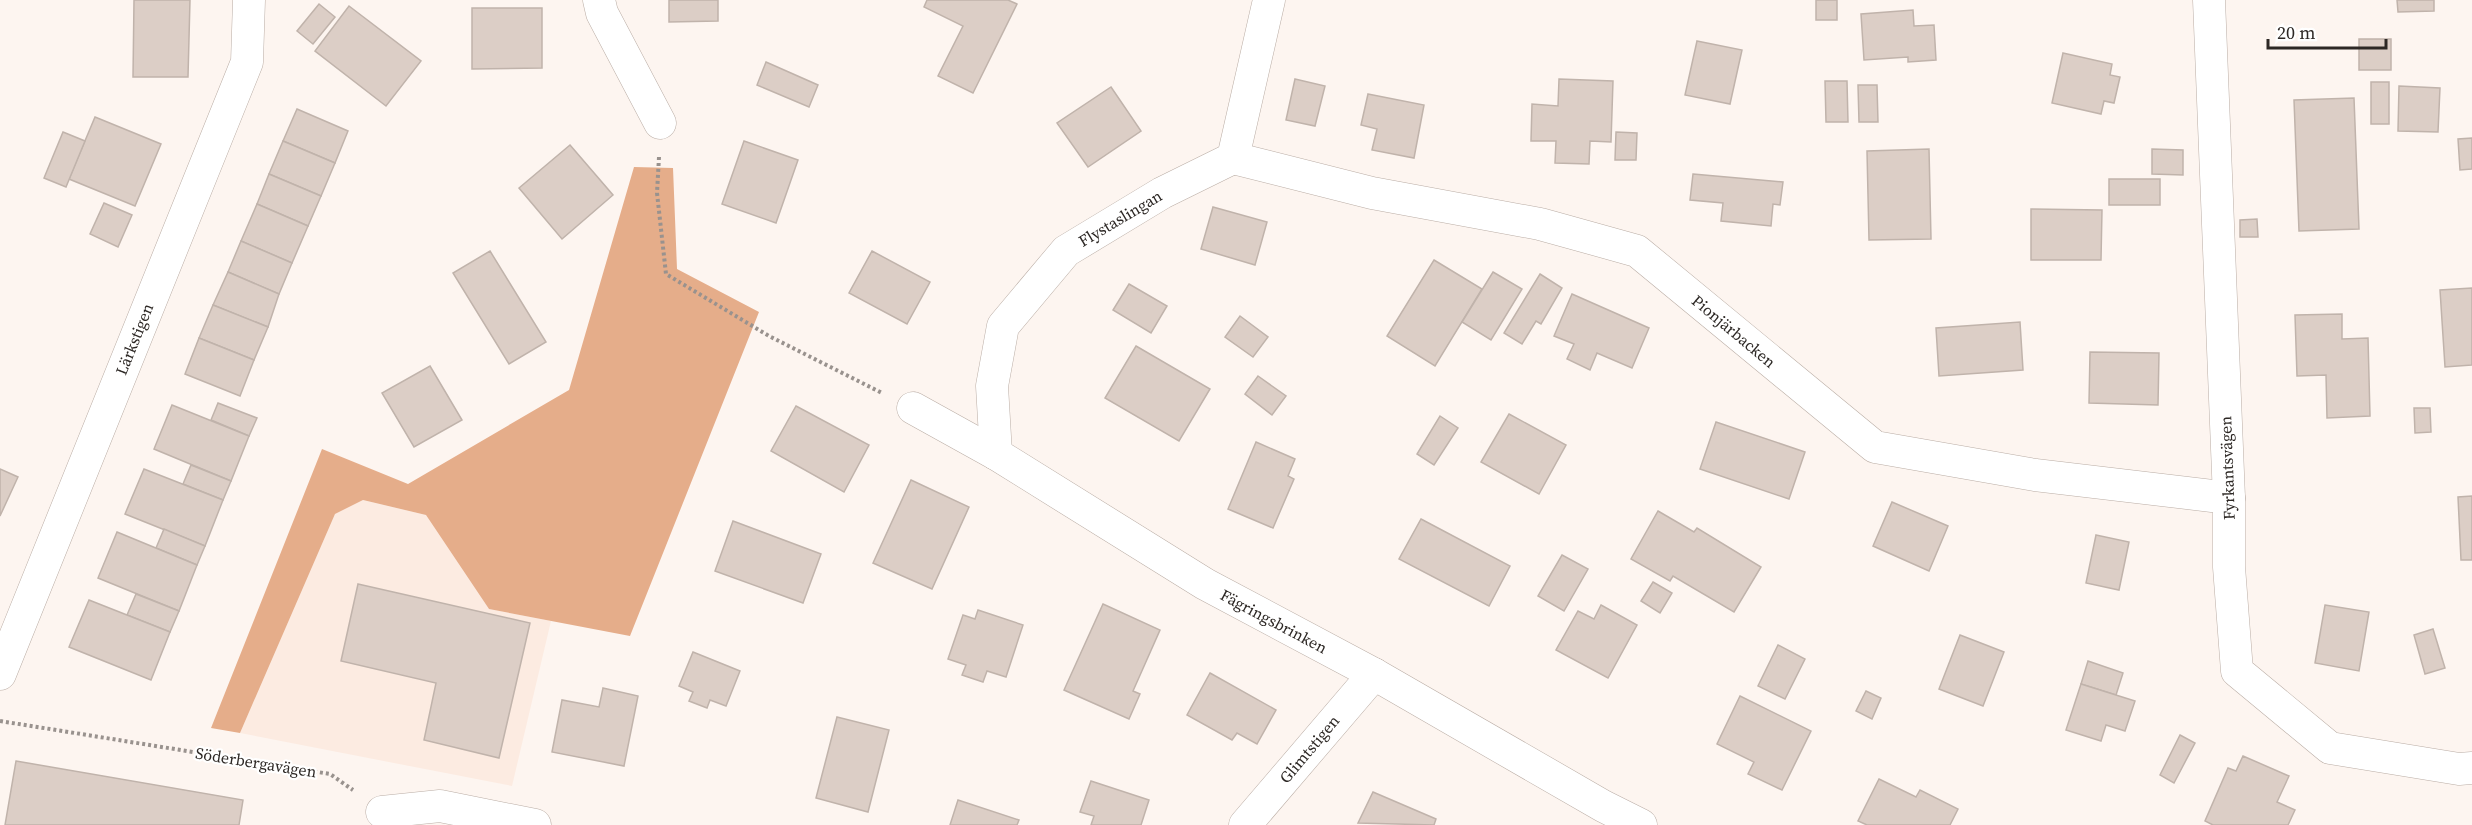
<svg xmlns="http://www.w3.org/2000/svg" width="2472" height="825" viewBox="0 0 2472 825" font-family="'Source Serif 4',serif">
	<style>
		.built { fill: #fcebe1 }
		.forest { fill: #e5ad8a }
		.building { fill: #dccec6; stroke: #c0b3ab; stroke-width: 1.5 }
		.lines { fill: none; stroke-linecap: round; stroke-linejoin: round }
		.street-casing { stroke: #baada5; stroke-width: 33 }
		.path { stroke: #99928e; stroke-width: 4; stroke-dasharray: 3 3; stroke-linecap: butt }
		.street { stroke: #fff; stroke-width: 32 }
		.labels { text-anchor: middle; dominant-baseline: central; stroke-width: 4.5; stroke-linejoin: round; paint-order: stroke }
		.street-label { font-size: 16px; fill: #2d2825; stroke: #fff }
	</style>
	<rect width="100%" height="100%" fill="#fdf5f0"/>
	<polygon class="built" points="363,500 426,515 489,609 551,621 512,786 240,733 335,514"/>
	<polygon class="forest" points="634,167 673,168 677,269 759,312 630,636 489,609 426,515 363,500 335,514 240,733 211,728 322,449 408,484 569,390"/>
	<g class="building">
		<polygon points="134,0 190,0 188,77 133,77"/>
		<polygon points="669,0 718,0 718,21 669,22"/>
		<polygon points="927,0 1008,0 1017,4 973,93 938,76 963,26 924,7"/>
		<rect x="1816" y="0" width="21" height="20"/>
		<polygon points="2397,0 2434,0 2434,11 2398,12"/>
		<polygon points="319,4 335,17 313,44 297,31"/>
		<polygon points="349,6 421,61 386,106 315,51"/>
		<polygon points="472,8 542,8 542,68 472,69"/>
		<polygon points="1913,10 1914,26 1934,25 1936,60 1908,62 1908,57 1864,60 1861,14"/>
		<rect x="2359" y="39" width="32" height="31"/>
		<polygon points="1697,41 1742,50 1730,104 1685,95"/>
		<polygon points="2063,53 2112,64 2110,75 2120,77 2114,103 2104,101 2101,114 2052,103"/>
		<polygon points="766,62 818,85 809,107 757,85"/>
		<polygon points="1295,79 1325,86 1315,126 1286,120"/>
		<polygon points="1559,79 1613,81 1611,142 1590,141 1589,164 1555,163 1556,141 1531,141 1532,104 1558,106"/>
		<polygon points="1825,81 1847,81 1848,122 1826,122"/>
		<rect x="2371" y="82" width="18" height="42"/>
		<polygon points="1858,85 1877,85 1878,122 1859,122"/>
		<polygon points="2399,86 2440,88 2438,132 2398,131"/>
		<polygon points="1111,87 1141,131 1088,167 1057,123"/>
		<polygon points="1368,94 1424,105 1414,158 1372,150 1377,129 1361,125"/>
		<polygon points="2354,98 2359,229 2299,231 2294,100"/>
		<polygon points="297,109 348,131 335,163 283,141"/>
		<polygon points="95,117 161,144 135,206 69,179"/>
		<polygon points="63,132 85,141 66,187 44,178"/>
		<polygon points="1616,132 1637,133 1636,160 1615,160"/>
		<polygon points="2472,138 2472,169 2460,170 2458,139"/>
		<polygon points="283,141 335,163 321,196 269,174"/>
		<polygon points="744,141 798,160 776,223 722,204"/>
		<polygon points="570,145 613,195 562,239 519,188"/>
		<polygon points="1929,149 1931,239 1869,240 1867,151"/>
		<polygon points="2152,149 2183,150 2183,175 2152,174"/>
		<polygon points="269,174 321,196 308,226 257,204"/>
		<polygon points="1693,174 1783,182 1780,205 1773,204 1771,226 1721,221 1723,203 1690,200"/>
		<rect x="2109" y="179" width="51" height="26"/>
		<polygon points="104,203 132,215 118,247 90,234"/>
		<polygon points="257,204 308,226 292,263 241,241"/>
		<polygon points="1213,207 1267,222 1255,265 1201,249"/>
		<polygon points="2031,209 2102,210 2101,260 2031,260"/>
		<polygon points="2257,219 2258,237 2240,237 2240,220"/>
		<polygon points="241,241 292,263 279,294 228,272"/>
		<polygon points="490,251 546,342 509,364 453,273"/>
		<polygon points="872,251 930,282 907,324 849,293"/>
		<polygon points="1434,260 1482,289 1435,366 1387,336"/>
		<polygon points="228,272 279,294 268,327 213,305"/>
		<polygon points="1493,272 1522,289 1491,340 1462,322"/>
		<polygon points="1540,274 1562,288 1541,324 1536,321 1522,344 1504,333"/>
		<polygon points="1129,284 1167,306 1151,333 1113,310"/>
		<polygon points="2472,288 2472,365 2445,367 2440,290"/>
		<polygon points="1572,294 1649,328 1632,368 1597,353 1590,370 1567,359 1574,344 1554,336"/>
		<polygon points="213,305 268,327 254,360 199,338"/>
		<polygon points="2342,314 2342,339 2368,338 2370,416 2327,418 2326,375 2297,376 2295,315"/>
		<polygon points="1240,316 1268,337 1253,357 1225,337"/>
		<polygon points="2020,322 2023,370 1939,376 1936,328"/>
		<polygon points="199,338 254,360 240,396 185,374"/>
		<polygon points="1136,346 1210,389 1179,441 1105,398"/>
		<polygon points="2090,352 2159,353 2158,405 2089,403"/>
		<polygon points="430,366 462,420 414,447 382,393"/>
		<polygon points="1258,376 1286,396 1272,415 1245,394"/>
		<polygon points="218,403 257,418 249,436 211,420"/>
		<polygon points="172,405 249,436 231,481 154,449"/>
		<polygon points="796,406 869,445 844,492 771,451"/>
		<polygon points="2414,408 2430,408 2431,432 2415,433"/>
		<polygon points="1509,414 1566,445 1539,494 1481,462"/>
		<polygon points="1440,416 1458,428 1434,465 1417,454"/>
		<polygon points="1716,422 1805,452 1789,499 1700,469"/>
		<polygon points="1256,442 1295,459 1288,476 1294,479 1273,528 1228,509"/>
		<polygon points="191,465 231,481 223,500 183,484"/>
		<polygon points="0,469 18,477 0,516"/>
		<polygon points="144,469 223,500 205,546 125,514"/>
		<polygon points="911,480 969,507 932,589 873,563"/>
		<polygon points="2472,496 2472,560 2461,560 2458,497"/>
		<polygon points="1892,502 1948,526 1929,571 1873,546"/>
		<polygon points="1658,511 1694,532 1697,528 1761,567 1734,612 1673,576 1670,581 1631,559"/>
		<polygon points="1421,519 1510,566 1489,606 1399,559"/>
		<polygon points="733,521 821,554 803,603 715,571"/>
		<polygon points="164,529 205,546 197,565 156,548"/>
		<polygon points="117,532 197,565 179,611 98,578"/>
		<polygon points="2096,535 2129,542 2119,590 2086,583"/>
		<polygon points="1562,555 1588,569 1564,611 1538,596"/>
		<polygon points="1653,582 1672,593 1660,613 1641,601"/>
		<polygon points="358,584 530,623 499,758 424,740 436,683 341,661"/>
		<polygon points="136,594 179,611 170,632 127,615"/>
		<polygon points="89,600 170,632 151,680 69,647"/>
		<polygon points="1103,604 1160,630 1133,691 1140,694 1129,719 1064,690"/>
		<polygon points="1601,605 1637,625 1608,678 1556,650 1578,611 1594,619"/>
		<polygon points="2325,605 2369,612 2359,671 2315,663"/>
		<polygon points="978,610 1023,625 1006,677 987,671 983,682 962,675 966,665 948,659 963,615 975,619"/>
		<polygon points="2433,629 2445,668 2425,674 2414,635"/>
		<polygon points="1960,635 2004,652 1983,706 1939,689"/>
		<polygon points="1778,645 1805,659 1785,699 1758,686"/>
		<polygon points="693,652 740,671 726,706 710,700 707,708 689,701 693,692 679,686"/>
		<polygon points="2088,661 2123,673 2116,695 2081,684"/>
		<polygon points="1210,673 1276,710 1257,744 1237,733 1232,740 1187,715"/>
		<polygon points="2081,684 2135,701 2125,731 2106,725 2101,741 2066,730"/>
		<polygon points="603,688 638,696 624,766 552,752 562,700 599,707"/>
		<polygon points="1866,691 1881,698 1872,719 1856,711"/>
		<polygon points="1740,696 1811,731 1782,790 1748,774 1754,762 1717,744"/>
		<polygon points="837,717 889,730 868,812 816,798"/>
		<polygon points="2180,735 2195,743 2174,783 2160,775"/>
		<polygon points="2243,756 2289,776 2277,802 2295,810 2288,825 2213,825 2205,821 2228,768 2236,771"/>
		<polygon points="16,761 243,800 239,825 5,825"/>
		<polygon points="1879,779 1916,797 1920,790 1958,809 1950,825 1867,825 1858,821"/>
		<polygon points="1091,781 1149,800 1141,825 1091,825 1094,816 1080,812"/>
		<polygon points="1373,792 1436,819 1434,825 1358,823"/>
		<polygon points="958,800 1019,820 1017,825 950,825"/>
	</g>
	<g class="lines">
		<g class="street-casing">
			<g id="street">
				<polyline points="599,0 602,13 660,123"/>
				<polyline points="2209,0 2229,498 2229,567 2237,671 2330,748 2459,769 2472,768"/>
				<polyline points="1233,158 1372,193 1540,224 1637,251 1875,447 2035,475 2229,498"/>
				<polyline points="913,408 996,454 1205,584 1374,674 1603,806 1641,825"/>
				<polyline points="996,454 992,386 1003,326 1066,251 1162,193 1233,158 1269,0"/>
				<polyline points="0,674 247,62 249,0"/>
				<polyline points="382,812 440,806 535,825"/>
				<polyline points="1245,825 1374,674"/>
			</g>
		</g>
		<g class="path">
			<polyline points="659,157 657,193 666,274 769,336 882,393"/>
			<polyline points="0,721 330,774 353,790"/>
		</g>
		<use href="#street" class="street"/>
	</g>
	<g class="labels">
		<g class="street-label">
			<text transform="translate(1120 218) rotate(-31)">Flystaslingan</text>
			<text transform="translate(1734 331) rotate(40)">Pionjärbacken</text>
			<text transform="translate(134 339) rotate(-68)">Lärkstigen</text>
			<text transform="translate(2227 468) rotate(-92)">Fyrkantsvägen</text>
			<text transform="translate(1274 621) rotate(28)">Fägringsbrinken</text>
			<text transform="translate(1309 749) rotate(-50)">Glimtstigen</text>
			<text transform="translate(256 762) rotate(9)">Söderbergavägen</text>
		</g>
	</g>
	<path d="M2268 39v9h118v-9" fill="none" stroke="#2d2825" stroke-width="3"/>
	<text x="2277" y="39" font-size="18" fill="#2d2825" stroke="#ffffff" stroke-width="4.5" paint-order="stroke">20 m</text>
</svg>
